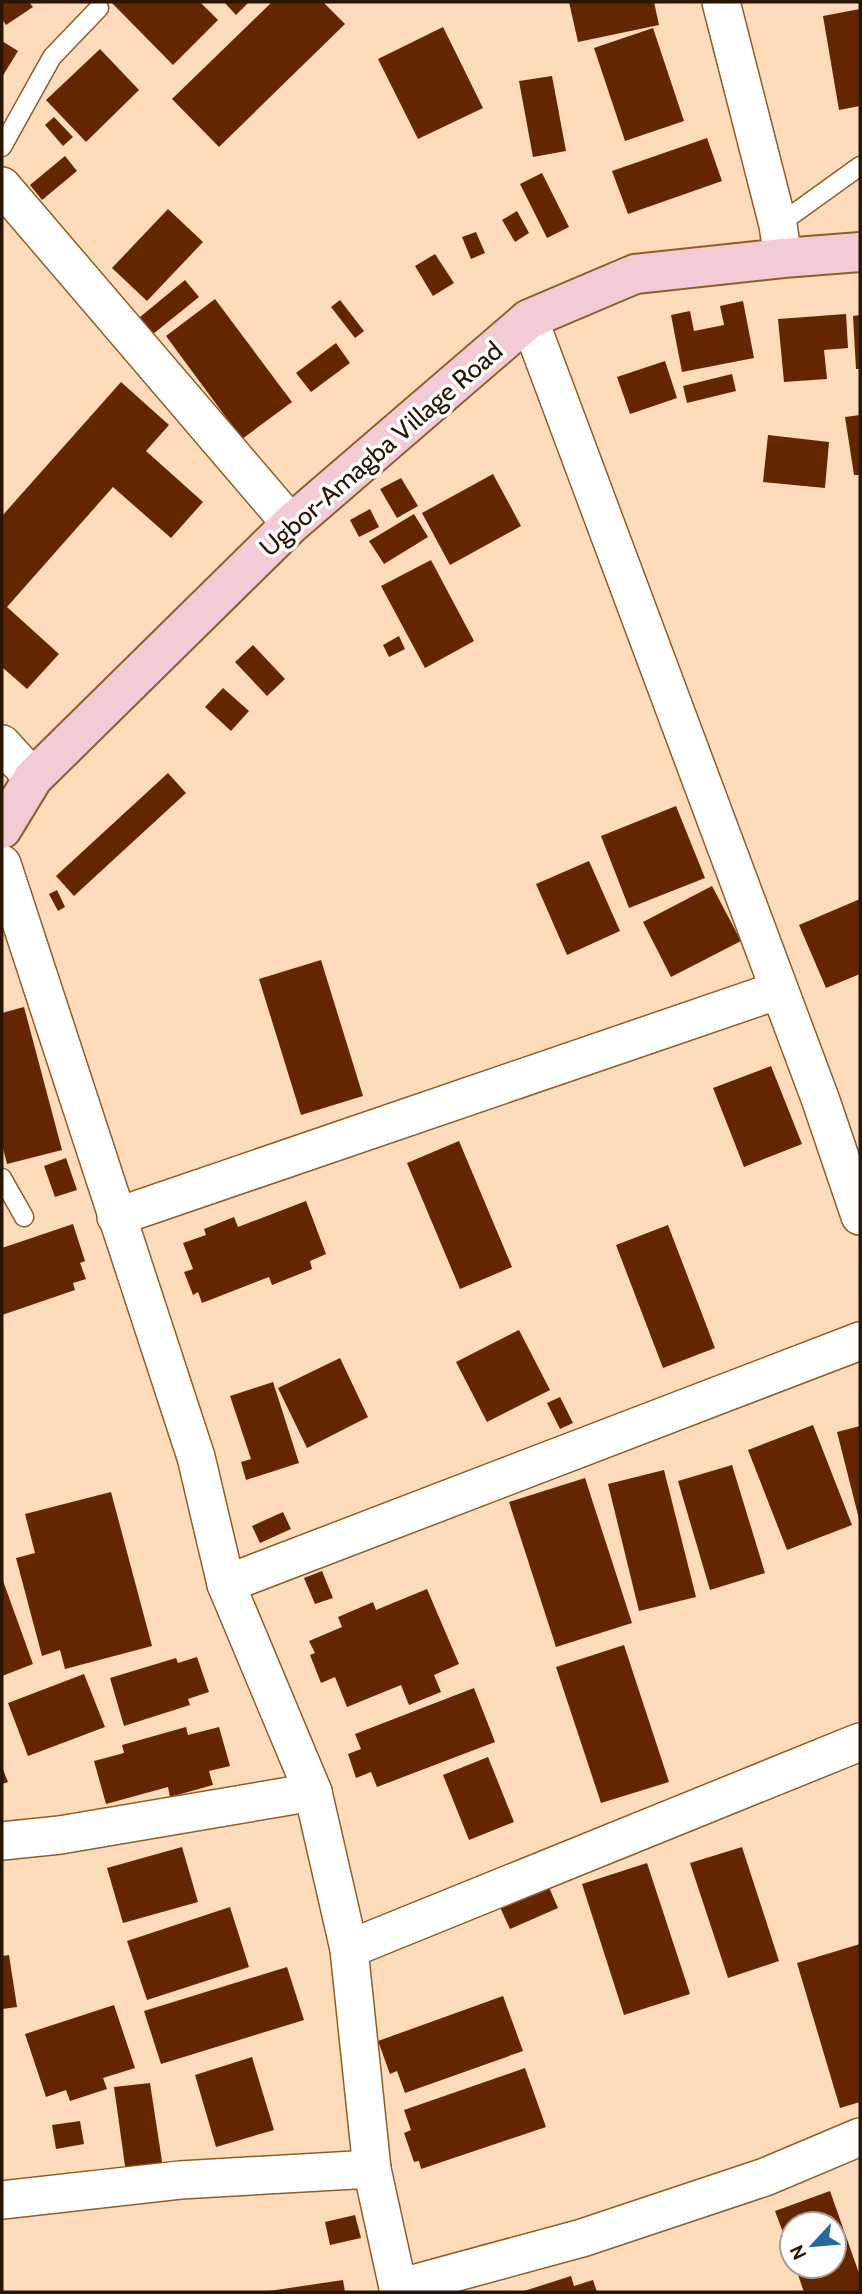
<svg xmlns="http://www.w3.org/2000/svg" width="862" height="2294" viewBox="0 0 862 2294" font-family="Cabin,sans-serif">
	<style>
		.building { fill: #642600 }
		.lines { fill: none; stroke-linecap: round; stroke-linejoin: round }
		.lane-casing { stroke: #8f5e28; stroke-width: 21 }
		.street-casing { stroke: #8f5e28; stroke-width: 40 }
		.secondary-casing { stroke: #8f5e28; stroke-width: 42 }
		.lane { stroke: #fff; stroke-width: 18 }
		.street { stroke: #fff; stroke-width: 37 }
		.secondary { stroke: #f3cbd6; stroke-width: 38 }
		.labels { text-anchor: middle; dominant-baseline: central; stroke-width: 7; stroke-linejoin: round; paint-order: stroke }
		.street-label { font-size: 26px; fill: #291501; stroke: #fff }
	</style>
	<rect width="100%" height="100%" fill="#fddbbb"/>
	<g class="building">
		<polygon points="2,2 29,2 33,7 6,25 2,19"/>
		<polygon points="111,2 200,2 218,20 173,65"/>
		<polygon points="224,2 249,2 236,15"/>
		<polygon points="272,2 323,2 345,24 219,147 172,99"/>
		<polygon points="569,2 654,2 659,25 578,42"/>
		<polygon points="860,9 860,106 839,110 823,16"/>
		<polygon points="443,27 483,108 418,139 378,59"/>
		<polygon points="653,28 684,121 625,141 594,48"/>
		<polygon points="2,41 18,51 2,77"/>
		<polygon points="100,49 139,90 86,142 46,100"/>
		<polygon points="552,76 566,151 533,157 519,81"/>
		<polygon points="54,117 73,137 63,146 45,125"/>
		<polygon points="707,138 722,181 628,214 612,171"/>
		<polygon points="65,156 77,171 42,200 30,185"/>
		<polygon points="542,173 569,227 547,238 520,184"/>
		<polygon points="168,209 203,242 147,301 112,268"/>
		<polygon points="517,211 529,233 515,242 502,220"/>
		<polygon points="476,232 485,253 471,259 462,237"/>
		<polygon points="435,254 454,283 433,296 415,266"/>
		<polygon points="185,280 199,297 153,334 140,317"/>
		<polygon points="215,299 292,402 242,439 166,336"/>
		<polygon points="340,300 364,331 355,338 331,307"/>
		<polygon points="743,301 754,358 682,372 671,315 690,311 694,331 724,325 720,306"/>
		<polygon points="846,314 848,348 824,350 827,379 784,382 778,319"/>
		<polygon points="860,315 860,369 856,369 853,316"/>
		<polygon points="336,343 350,363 311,392 296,373"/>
		<polygon points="665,361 677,398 630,414 617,377"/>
		<polygon points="732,374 736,391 687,403 683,386"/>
		<polygon points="121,382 169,425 146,451 203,502 171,538 113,487 7,607 59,654 27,689 2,667 2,516"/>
		<polygon points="860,415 860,475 854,475 845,417"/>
		<polygon points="768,435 829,442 825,488 763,482"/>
		<polygon points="493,474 521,526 450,565 422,513"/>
		<polygon points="401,478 418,506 397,518 380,489"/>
		<polygon points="370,509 379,527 359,537 350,520"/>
		<polygon points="414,514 428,537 384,564 369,541"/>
		<polygon points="431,560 474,641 425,668 381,586"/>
		<polygon points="399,636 405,649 389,657 383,645"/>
		<polygon points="253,645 285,679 267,696 235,662"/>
		<polygon points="223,688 249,711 231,731 205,707"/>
		<polygon points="168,773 186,793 74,896 56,876"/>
		<polygon points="676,806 705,878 629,908 601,836"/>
		<polygon points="589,861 620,931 567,955 536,884"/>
		<polygon points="712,886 741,941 671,977 643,922"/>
		<polygon points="57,890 65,907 58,911 49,894"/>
		<polygon points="860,899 860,974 826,988 799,925"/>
		<polygon points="321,960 363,1096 301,1115 259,979"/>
		<polygon points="24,1007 62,1150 7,1164 2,1144 2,1013"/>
		<polygon points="771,1066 802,1144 744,1167 713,1088"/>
		<polygon points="459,1141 512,1267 460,1289 407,1163"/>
		<polygon points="66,1158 77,1190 55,1197 44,1166"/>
		<polygon points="306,1201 326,1254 310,1261 312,1269 272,1285 269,1277 202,1303 198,1292 193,1295 184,1272 193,1269 183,1243 206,1235 204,1229 234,1217 238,1227"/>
		<polygon points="73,1224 85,1261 80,1263 86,1279 73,1283 75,1290 2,1315 2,1248"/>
		<polygon points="668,1225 715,1348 663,1368 616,1245"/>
		<polygon points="519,1330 550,1390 487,1422 456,1362"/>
		<polygon points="340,1358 368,1417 307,1448 278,1388"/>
		<polygon points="273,1382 299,1463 246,1480 241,1462 251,1459 230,1396"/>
		<polygon points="560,1397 573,1423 560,1429 547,1403"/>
		<polygon points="813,1425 852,1525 787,1550 748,1450"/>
		<polygon points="860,1426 860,1519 859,1519 837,1432"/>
		<polygon points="732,1465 765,1573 710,1590 678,1481"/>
		<polygon points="664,1470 696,1597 639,1611 608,1484"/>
		<polygon points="585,1478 632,1623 556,1647 509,1502"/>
		<polygon points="111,1492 152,1646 65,1669 60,1650 42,1656 16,1558 35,1553 25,1514"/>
		<polygon points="283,1512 291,1529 260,1543 252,1526"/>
		<polygon points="322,1571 333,1598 315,1604 304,1578"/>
		<polygon points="2,1578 33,1664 2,1676"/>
		<polygon points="427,1589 459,1664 434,1675 441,1692 409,1705 401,1685 347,1707 335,1677 321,1683 310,1655 315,1653 309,1641 342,1627 338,1617 373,1602 376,1610"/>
		<polygon points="624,1645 669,1782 601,1803 556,1667"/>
		<polygon points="197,1657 209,1692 188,1699 190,1705 124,1726 110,1678 176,1658 178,1663"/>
		<polygon points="84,1674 105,1727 28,1756 8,1703"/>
		<polygon points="474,1688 495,1742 377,1787 371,1772 356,1778 348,1754 361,1749 355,1734"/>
		<polygon points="186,1727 188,1735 219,1727 230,1766 209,1771 213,1785 170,1797 168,1787 106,1804 94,1761 124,1753 122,1745"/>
		<polygon points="488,1757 514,1822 469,1840 443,1775"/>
		<polygon points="2,1767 8,1782 2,1784"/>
		<polygon points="182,1847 198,1902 123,1923 107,1868"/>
		<polygon points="742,1847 779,1961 728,1978 690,1863"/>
		<polygon points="647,1863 690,1994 624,2015 582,1884"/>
		<polygon points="540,1867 558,1908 510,1929 491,1888"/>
		<polygon points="230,1907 249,1967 147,2000 127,1941"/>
		<polygon points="860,1944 860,2102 840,2108 797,1963"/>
		<polygon points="9,1955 17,2007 2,2009 2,1956"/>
		<polygon points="287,1967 304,2020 161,2064 144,2011"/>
		<polygon points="503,1996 523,2051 405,2093 397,2071 390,2074 378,2041"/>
		<polygon points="114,2005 135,2068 103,2078 107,2089 70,2101 66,2090 46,2097 25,2034"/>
		<polygon points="252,2057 274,2130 216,2147 195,2075"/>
		<polygon points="525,2068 546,2127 421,2169 419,2161 414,2162 404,2133 411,2130 404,2110"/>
		<polygon points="150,2083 163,2168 126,2173 114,2087"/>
		<polygon points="80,2121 84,2144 56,2149 52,2125"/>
		<polygon points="830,2191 860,2276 860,2292 804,2292 795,2266 834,2266 834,2224 792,2224 792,2257 775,2211"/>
		<polygon points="355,2215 361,2238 330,2245 325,2222"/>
		<polygon points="571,2276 574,2286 593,2280 597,2292 521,2292"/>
		<polygon points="343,2280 345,2292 270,2292 269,2291"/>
	</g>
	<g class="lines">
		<g class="lane-casing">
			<g id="lane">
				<polyline points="2,147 52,57 99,8"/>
				<polyline points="778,225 860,166"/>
				<polyline points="2,1178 24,1217"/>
			</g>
		</g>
		<g class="street-casing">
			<g id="street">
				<polyline points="721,2 778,225 783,258"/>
				<polyline points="2,186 291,524"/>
				<polyline points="529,319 821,1101 860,1216"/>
				<polyline points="2,744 33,778"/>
				<polyline points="2,864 196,1457 226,1584 313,1792 349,1949 372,2169 399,2292"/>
				<polyline points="116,1217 779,990"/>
				<polyline points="226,1584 860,1341"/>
				<polyline points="2,1841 60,1835 313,1792"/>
				<polyline points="349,1949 860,1742"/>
				<polyline points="2,2200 180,2180 372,2169"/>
				<polyline points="398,2288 582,2238 765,2177 860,2137"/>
			</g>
		</g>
		<g class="secondary-casing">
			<polyline id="secondary" points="2,829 33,778 291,524 529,319 635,274 783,258 860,252"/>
		</g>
		<use href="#lane" class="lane"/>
		<use href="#street" class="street"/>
		<use href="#secondary" class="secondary"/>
	</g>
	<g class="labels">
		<g class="street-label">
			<text transform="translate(381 449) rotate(-41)">Ugbor-Amagba Village Road</text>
		</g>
	</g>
	<rect width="862" height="2294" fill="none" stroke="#291501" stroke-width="7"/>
	<g transform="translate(813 2245) rotate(244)"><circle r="33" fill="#ffffff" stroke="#a9a199" stroke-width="2"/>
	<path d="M0-5L12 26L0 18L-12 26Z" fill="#256a9f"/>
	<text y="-10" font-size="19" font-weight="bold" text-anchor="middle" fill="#291501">N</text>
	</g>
</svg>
